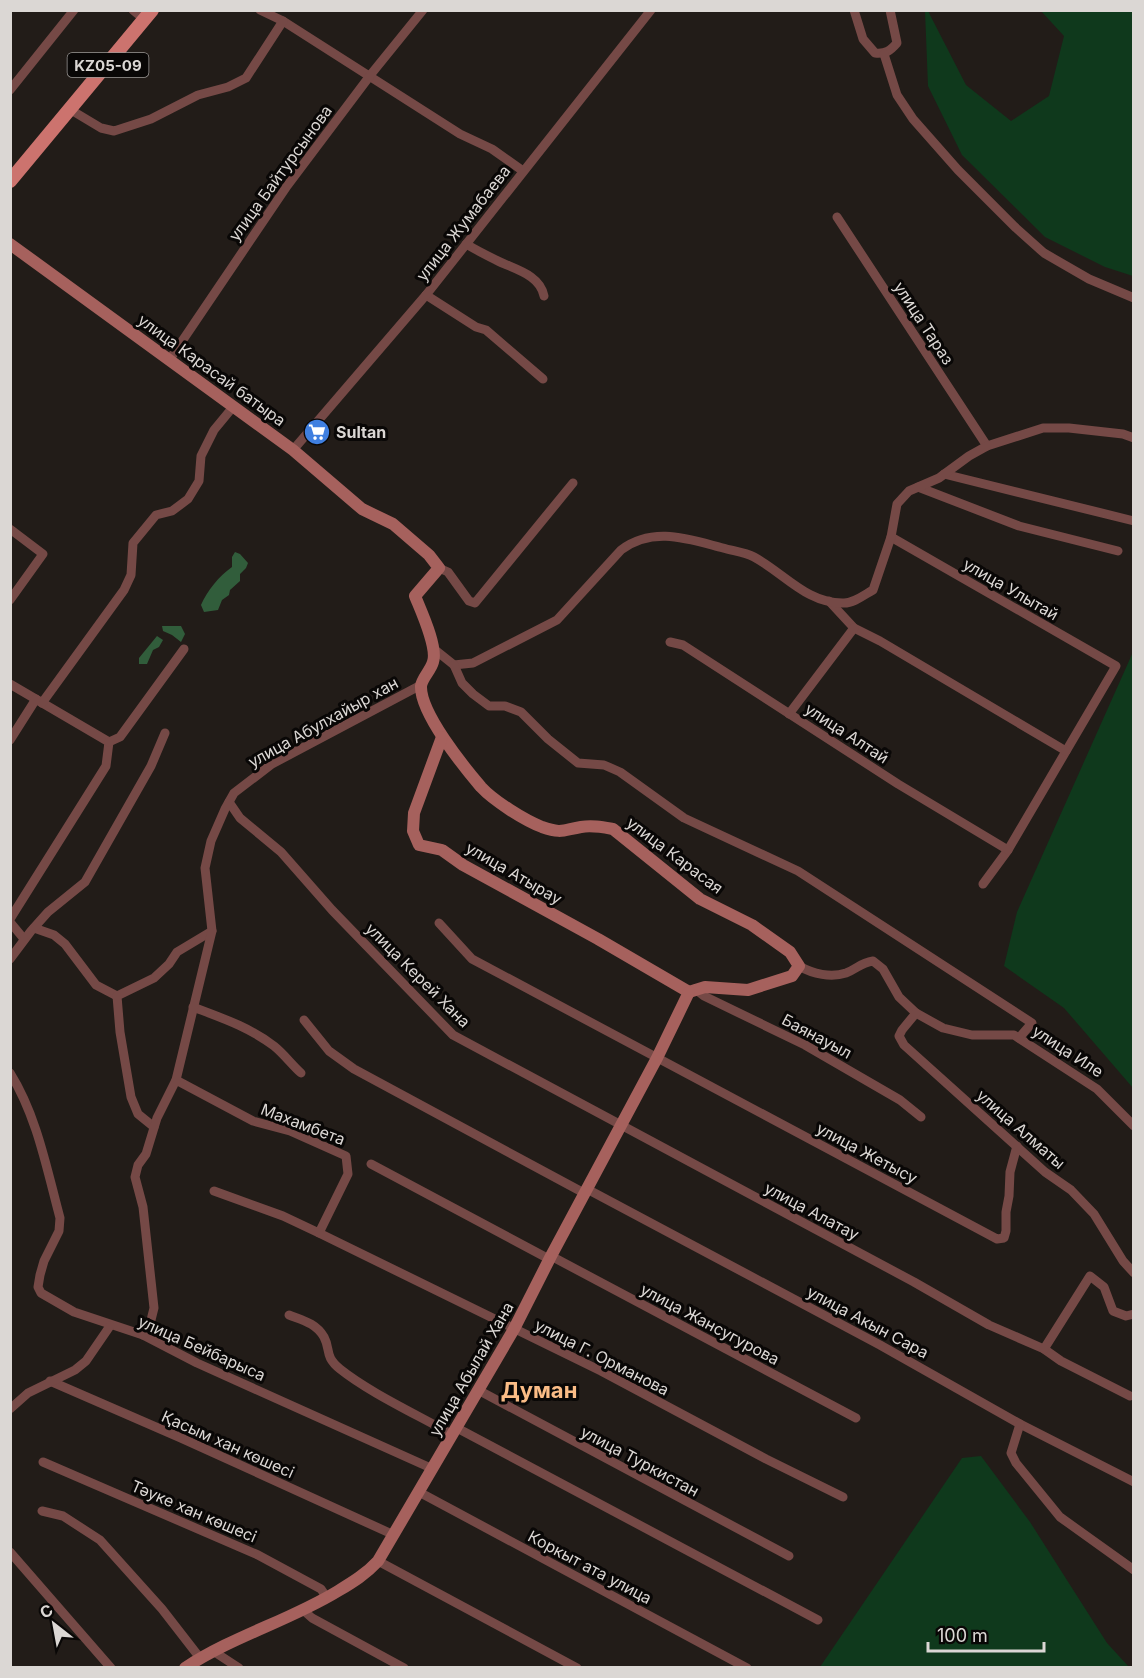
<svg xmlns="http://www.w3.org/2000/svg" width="1144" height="1678" viewBox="0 0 1144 1678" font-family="Inter,sans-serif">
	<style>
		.green { fill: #0f391c }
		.forest { fill: #315d3b }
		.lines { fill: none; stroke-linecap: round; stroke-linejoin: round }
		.street { stroke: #754946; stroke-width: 9 }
		.secondary { stroke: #a6615d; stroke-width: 12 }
		.primary { stroke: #cc736e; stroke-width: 14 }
		.labels { text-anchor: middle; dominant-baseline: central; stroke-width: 6; stroke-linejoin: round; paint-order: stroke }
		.shield { fill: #090706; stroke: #9c9996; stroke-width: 1.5 }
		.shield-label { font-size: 15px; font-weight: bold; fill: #dbd7d4 }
		.street-label { font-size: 16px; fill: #dbd7d4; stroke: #090706 }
		.poi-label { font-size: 16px; font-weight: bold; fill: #dbd7d4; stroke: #090706; text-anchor: start }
		.district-label { font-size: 22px; font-weight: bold; fill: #fabc86; stroke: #090706 }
	</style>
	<rect width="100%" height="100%" fill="#221c18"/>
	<g class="green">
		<polygon points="925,11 928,11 966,85 1011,121 1049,96 1064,36 1041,11 1133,11 1133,276 1105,267 1045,237 962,155 928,86"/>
		<polygon points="1133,652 1134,1088 1133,1088 1064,1008 1004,966 1017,912"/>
		<polygon points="981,1456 1030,1522 1107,1643 1129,1667 820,1667 962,1458"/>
	</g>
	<g class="forest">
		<path d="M235,552L240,554L248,563L246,568L240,574V581L230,590L229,595L222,600L218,610L204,612L201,605C207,591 219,576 232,567V557Z"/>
		<polygon points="162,626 181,626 185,634 181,642 172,635 163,631"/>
		<polygon points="157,636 163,640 159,647 153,650 147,664 139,664 139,658"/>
	</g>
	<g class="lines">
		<g class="street">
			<polyline points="133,10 145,20"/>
			<polyline points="260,10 283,21 460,134 492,149 523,171"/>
			<path d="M854,10L863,39L875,53C886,54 890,51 897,43L890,10"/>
			<polyline points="884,54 897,95 913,119 958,170 1016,228 1044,253 1089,279 1134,298"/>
			<polyline points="10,90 74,10"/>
			<polyline points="71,110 101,128 114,131 151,119 198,95 228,87 246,78 283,21"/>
			<polyline points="837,217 987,446"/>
			<path d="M466,244C476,250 486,255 496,260C513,269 540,274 544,296"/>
			<polyline points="426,295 476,327 486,330 543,379"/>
			<polyline points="170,359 287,186 372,73 423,10"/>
			<polyline points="293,450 426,295 651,10"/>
			<polyline points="944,474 1134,521"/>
			<polyline points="918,487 1019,526 1118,551"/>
			<polyline points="10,529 43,554 10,600"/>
			<polyline points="891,537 1116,666 1008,850 983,884"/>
			<polyline points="439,568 448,572 469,601 475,603 573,483"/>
			<polyline points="829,601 854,628 880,641 1066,751"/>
			<polyline points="670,642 683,645 898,784 1008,850"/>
			<path d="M434,649L454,665L473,663L557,620L621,550C653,526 688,539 723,548C733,551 745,552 754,557C784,573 807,604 844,603C854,603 864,595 873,590L891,537L897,504L909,491L939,478L969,456L987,446L1043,428H1069L1123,434L1134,438"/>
			<polyline points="454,665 462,683 473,694 489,706 505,706 521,712 548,739 578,763 604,765 620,772 684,818 798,871 1032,1023 1019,1038"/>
			<polyline points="10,684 109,742 106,766 10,919"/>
			<polyline points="42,703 124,590 131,575 133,543 156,515 172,511 188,499 199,481 201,456 214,430 233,407"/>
			<polyline points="789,714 854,628"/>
			<polyline points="10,740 36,699"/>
			<polyline points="109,742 120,737 184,649"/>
			<polyline points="229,802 240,818 281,852 332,910 453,1035 914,1282 989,1325 1044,1349 1061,1361 1130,1396"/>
			<polyline points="10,922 24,939"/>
			<polyline points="439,923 472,959 997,1239 1004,1238 1006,1231 1006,1212 1009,1196 1010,1172 1017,1146"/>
			<polyline points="34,928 54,935 65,944 96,985 117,996"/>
			<polyline points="10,959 31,931 48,912 85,882 151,766 165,733"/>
			<path d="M799,966C813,974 831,978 846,973C857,969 860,963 873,961L883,969L899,997L916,1013L943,1028L972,1035H1014L1097,1089L1134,1126"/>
			<polyline points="695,989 704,996 805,1045 900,1100 921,1117"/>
			<path d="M193,1007C222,1018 249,1027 274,1046C284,1054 292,1065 301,1073"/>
			<polyline points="916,1013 902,1030 899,1036 904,1045 1045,1172 1071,1190 1094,1214 1123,1261 1134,1273"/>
			<polyline points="304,1020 329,1051 354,1069 584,1193"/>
			<path d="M10,1073C37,1116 47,1170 60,1218L59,1231L44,1261L40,1275L38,1287L41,1293L74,1312L143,1335L197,1363L433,1469"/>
			<polyline points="176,1080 253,1121 290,1131 346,1156 348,1174 319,1233"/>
			<polyline points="154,1127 138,1114 131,1097 120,1032 117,996 154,978 169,964 177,952 212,931"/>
			<polyline points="371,1164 549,1259"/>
			<polyline points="587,1189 880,1345 1020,1424 1134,1482"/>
			<polyline points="214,1191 283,1216 319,1233 601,1371 766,1459 843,1497"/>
			<polyline points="551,1256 856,1418"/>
			<path d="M289,1315C302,1320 316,1323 324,1337C331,1350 324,1356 340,1369C370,1393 418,1415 453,1435"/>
			<polyline points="143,1335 151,1320 154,1308 143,1207 135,1177 138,1165 146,1154 157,1118 176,1080 212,931 205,868 211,841 225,809 234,793 272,764 421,685"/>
			<polyline points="1044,1349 1090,1276 1104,1287 1113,1311 1126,1316 1134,1314"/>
			<polyline points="50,1381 181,1438 394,1535"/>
			<polyline points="478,1390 789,1556"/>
			<polyline points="10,1409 28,1393 75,1370 86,1361 110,1326"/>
			<polyline points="1020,1424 1011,1453 1016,1463 1060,1517 1134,1570"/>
			<polyline points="457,1428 818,1620"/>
			<polyline points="43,1462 258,1555 321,1589 327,1598"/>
			<polyline points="419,1492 747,1668"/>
			<polyline points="42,1511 63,1516 100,1540 162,1609 200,1658"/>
			<polyline points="10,1552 111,1668"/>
			<polyline points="378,1561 577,1668"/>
			<polyline points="303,1610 312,1618 404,1668"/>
			<polyline points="213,1651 239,1668"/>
		</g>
		<g class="secondary">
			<path d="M10,244L293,450L362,509L393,524L429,555L439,568L415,596C421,611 438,647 433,662C431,670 422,678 421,686C420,713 464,767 481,787C494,801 524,820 542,827C562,834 563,830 581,827C592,825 602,827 613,829L700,899L752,925L790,952L799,966L792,976L748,990L705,987L689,992"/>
			<polyline points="442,737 414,813 413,831 419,845 442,850 463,865 598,939 689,992"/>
			<path d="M185,1668C233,1636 289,1621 338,1591C353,1582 366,1574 378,1561L514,1329L551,1256L657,1058L689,992"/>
		</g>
		<polyline class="primary" points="10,181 152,10"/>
	</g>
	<defs>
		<g id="supermarket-disc" transform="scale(1.35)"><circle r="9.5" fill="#3f7fe0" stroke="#090706"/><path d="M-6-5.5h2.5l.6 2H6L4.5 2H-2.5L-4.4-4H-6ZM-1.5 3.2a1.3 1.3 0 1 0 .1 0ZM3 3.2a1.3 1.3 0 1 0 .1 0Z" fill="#fff"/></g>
	</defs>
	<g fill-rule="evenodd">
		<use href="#supermarket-disc" x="317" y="432"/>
	</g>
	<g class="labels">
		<rect class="shield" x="67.5" y="53" width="81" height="24" rx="4.5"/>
		<g class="shield-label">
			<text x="108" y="65">KZ05-09</text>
		</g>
		<g class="street-label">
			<text transform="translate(280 173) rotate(-54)">улица Байтурсынова</text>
			<text transform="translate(463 223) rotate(-52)">улица Жумабаева</text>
			<text transform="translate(924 323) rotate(57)">улица Тараз</text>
			<text transform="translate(212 370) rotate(36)">улица Карасай батыра</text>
			<text transform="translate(1011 589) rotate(30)">улица Улытай</text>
			<text transform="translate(323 722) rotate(-29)">улица Абулхайыр хан</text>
			<text transform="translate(847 733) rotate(33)">улица Алтай</text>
			<text transform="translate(675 855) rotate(37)">улица Карасая</text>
			<text transform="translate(514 873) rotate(30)">улица Атырау</text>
			<text transform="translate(418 975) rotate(45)">улица Керей Хана</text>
			<text transform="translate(817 1036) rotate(28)">Баянауыл</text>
			<text transform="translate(1068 1051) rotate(33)">улица Иле</text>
			<text transform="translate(303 1124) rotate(21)">Махамбета</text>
			<text transform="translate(1021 1129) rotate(41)">улица Алматы</text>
			<text transform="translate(867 1153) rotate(28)">улица Жетысу</text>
			<text transform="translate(812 1211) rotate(28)">улица Алатау</text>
			<text transform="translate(868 1322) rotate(28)">улица Акын Сара</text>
			<text transform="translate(710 1324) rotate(28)">улица Жансугурова</text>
			<text transform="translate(202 1348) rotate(24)">улица Бейбарыса</text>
			<text transform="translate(602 1357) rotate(27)">улица Г. Орманова</text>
			<text transform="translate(471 1369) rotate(-60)">улица Абылай Хана</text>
			<text transform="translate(228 1444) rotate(24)">Қасым хан көшесі</text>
			<text transform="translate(640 1461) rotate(28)">улица Туркистан</text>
			<text transform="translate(194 1511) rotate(23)">Тәуке хан көшесі</text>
			<text transform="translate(590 1567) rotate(28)">Коркыт ата улица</text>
		</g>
		<g class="poi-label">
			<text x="336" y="432">Sultan</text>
		</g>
		<g class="district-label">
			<text x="539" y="1390">Думан</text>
		</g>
	</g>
	<rect width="1144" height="1678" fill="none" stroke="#dbd7d4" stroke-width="24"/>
	<g transform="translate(54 1624) rotate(329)" stroke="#090706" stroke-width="4.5" paint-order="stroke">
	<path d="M0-4.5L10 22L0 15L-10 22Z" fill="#dbd7d4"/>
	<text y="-9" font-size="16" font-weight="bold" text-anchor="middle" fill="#dbd7d4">С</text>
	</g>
	<path d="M928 1642v9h116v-9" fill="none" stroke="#dbd7d4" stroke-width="3"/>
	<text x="937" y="1642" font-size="18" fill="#dbd7d4" stroke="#090706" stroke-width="4.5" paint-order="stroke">100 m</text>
</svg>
